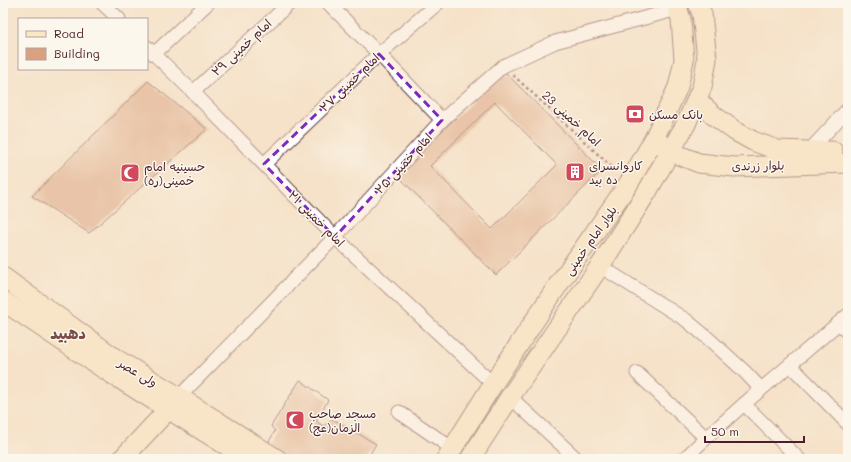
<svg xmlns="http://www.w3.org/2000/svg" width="851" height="462" viewBox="0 0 851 462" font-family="Mali,'Playpen Sans Arabic',sans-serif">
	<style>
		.building { fill: #d9a180; fill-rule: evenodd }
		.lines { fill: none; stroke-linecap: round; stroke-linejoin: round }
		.street-casing { stroke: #643c43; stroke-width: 15 }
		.secondary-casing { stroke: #643c43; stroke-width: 21 }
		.path { stroke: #643c43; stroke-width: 2.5; stroke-dasharray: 3 3; stroke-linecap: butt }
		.street { stroke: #fff; stroke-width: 13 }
		.secondary { stroke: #fae7c3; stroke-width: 19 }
		.marked { fill: none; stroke: #7b2cbf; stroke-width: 3; stroke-dasharray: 8 5; stroke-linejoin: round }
		.labels { text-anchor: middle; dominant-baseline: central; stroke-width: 3; stroke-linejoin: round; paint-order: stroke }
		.street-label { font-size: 12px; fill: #4a1f2b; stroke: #fbf7ec }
		.poi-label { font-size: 12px; fill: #4a1f2b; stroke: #fbf7ec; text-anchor: start }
		.district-label { font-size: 16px; font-weight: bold; fill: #7c4c49; stroke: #fbf7ec }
	</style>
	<rect width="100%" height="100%" fill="#fbf7ec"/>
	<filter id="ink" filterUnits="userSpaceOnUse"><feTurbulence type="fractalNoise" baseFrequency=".025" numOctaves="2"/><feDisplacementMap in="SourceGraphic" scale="8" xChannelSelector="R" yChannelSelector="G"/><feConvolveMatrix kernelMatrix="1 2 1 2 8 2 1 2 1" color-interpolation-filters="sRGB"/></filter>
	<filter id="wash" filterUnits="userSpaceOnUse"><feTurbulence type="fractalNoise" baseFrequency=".012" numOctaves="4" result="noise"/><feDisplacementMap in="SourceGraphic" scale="16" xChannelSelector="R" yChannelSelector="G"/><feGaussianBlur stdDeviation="0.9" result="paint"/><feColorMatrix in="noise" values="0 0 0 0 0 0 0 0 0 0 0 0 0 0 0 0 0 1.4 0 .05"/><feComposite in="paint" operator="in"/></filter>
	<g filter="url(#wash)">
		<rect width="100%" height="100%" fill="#f5e2c9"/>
		<g id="blocks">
			<g class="building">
				<path d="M504,71L602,170L496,275L397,175ZM495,102L557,165L492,229L430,166Z"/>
				<polygon points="148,81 207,129 89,233 32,196"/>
				<polygon points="300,380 328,400 316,421 323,426 333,419 376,444 367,459 289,459 267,445 275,431 271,426"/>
			</g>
		</g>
	</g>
	<g filter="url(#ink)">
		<use href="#blocks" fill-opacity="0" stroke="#643c43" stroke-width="1"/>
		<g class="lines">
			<g class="street-casing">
				<g id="street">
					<polyline points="102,3 119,19"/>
					<polyline points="328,3 379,54 442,120"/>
					<polyline points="147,47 193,92 335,237 493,384"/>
					<polyline points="154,54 208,3"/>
					<polyline points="193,92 290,3"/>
					<polyline points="809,151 848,109"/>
					<polyline points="264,164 379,54 438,3"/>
					<polyline points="600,266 686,320 710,340 744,371 761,389"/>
					<polyline points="839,323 848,332"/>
					<polyline points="790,365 848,424"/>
					<polyline points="637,373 706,438"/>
					<polyline points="179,397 335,237 442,120 503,66 555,42 678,9"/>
					<polyline points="510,397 577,459"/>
					<polyline points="744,404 799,459"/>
					<polyline points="399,412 453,449"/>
					<polyline points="684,459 706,438 744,404 848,315"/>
				</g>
			</g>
			<g class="secondary-casing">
				<g id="secondary">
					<polyline points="697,100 713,115 735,131 753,141 777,150 809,151 833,151"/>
					<polyline points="661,144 671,152 699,163 734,167 848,163"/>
					<polyline points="3,277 116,359 179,397 277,459"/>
					<polyline points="3,301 107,371 248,459"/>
					<polyline points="122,459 177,400"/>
					<polyline points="446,459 493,384 556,288 629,183 654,139 678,87 684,60 681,19 676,3"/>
					<polyline points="470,459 510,397 600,266 647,192 686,124 702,87 707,59 702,14 698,3"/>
				</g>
			</g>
			<polyline class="path" points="513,75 617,172"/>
			<use href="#street" class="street"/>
			<use href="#secondary" class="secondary"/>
		</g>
	</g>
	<path d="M0 0H851V462H0ZM379,54L442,120L335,237L264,164Z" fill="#f5e2c9" fill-opacity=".55" fill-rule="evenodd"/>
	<path class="marked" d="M379,54L442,120L335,237L264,164Z"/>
	<defs>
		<g id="bank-square" transform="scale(1)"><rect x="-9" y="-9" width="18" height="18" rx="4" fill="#d1495b" stroke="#fbf7ec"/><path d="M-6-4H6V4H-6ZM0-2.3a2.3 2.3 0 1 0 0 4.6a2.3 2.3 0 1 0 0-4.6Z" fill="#fff"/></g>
		<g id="building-square" transform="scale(1)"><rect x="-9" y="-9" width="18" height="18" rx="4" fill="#d1495b" stroke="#fbf7ec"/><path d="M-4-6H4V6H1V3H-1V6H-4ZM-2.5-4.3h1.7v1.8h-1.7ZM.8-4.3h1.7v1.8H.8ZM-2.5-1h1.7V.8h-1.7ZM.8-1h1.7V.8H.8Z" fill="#fff"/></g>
		<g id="mosque-square" transform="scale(1)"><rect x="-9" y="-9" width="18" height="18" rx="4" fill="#d1495b" stroke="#fbf7ec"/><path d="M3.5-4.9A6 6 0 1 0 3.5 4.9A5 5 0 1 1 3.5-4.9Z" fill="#fff"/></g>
	</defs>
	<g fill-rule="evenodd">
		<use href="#bank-square" x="635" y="114"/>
		<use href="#building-square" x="575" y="172"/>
		<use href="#mosque-square" x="130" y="173"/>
		<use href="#mosque-square" x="295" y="420"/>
	</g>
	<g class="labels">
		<g class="street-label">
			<text transform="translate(241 47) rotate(-43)">امام خمینی ۲۹</text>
			<text transform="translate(349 82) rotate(-44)">امام خمینی ۲۷</text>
			<text transform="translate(572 118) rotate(43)">امام خمینی 23</text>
			<text transform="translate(403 163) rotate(-47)">امام خمینی ۲۵</text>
			<text transform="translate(758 165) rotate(-1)">بلوار زرندی</text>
			<text transform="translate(317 218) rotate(45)">امام خمینی ۲۱</text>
			<text transform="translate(590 240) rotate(-55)">بلوار امام خمینی</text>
			<text transform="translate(138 372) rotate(31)">ولی عصر</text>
		</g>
		<g class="poi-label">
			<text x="649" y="114">بانک مسکن</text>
			<text x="589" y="165">کاروانسرای<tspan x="589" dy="14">ده بید</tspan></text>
			<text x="144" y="166">حسینیه امام<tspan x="144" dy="14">خمینی(ره)</tspan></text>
			<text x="309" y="413">مسجد صاحب<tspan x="309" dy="14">الزمان(عج)</tspan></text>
		</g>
		<g class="district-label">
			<text x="68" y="332">دهبید</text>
		</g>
	</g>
	<rect width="851" height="462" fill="none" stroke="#fbf7ec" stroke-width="16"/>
	<rect x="18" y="18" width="130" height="52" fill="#fbf7ec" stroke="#b4a19f"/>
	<rect x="26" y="31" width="20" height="6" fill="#fae7c3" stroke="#b4a19f"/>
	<text x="54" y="38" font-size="12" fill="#4a1f2b">Road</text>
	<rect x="26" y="48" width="20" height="12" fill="#d9a180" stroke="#b4a19f"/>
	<text x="54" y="58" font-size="12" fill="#4a1f2b">Building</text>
	<path d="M705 436v6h99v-6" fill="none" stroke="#4a1f2b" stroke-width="2"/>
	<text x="711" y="436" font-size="12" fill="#4a1f2b" stroke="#fbf7ec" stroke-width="3" paint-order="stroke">50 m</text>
</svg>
